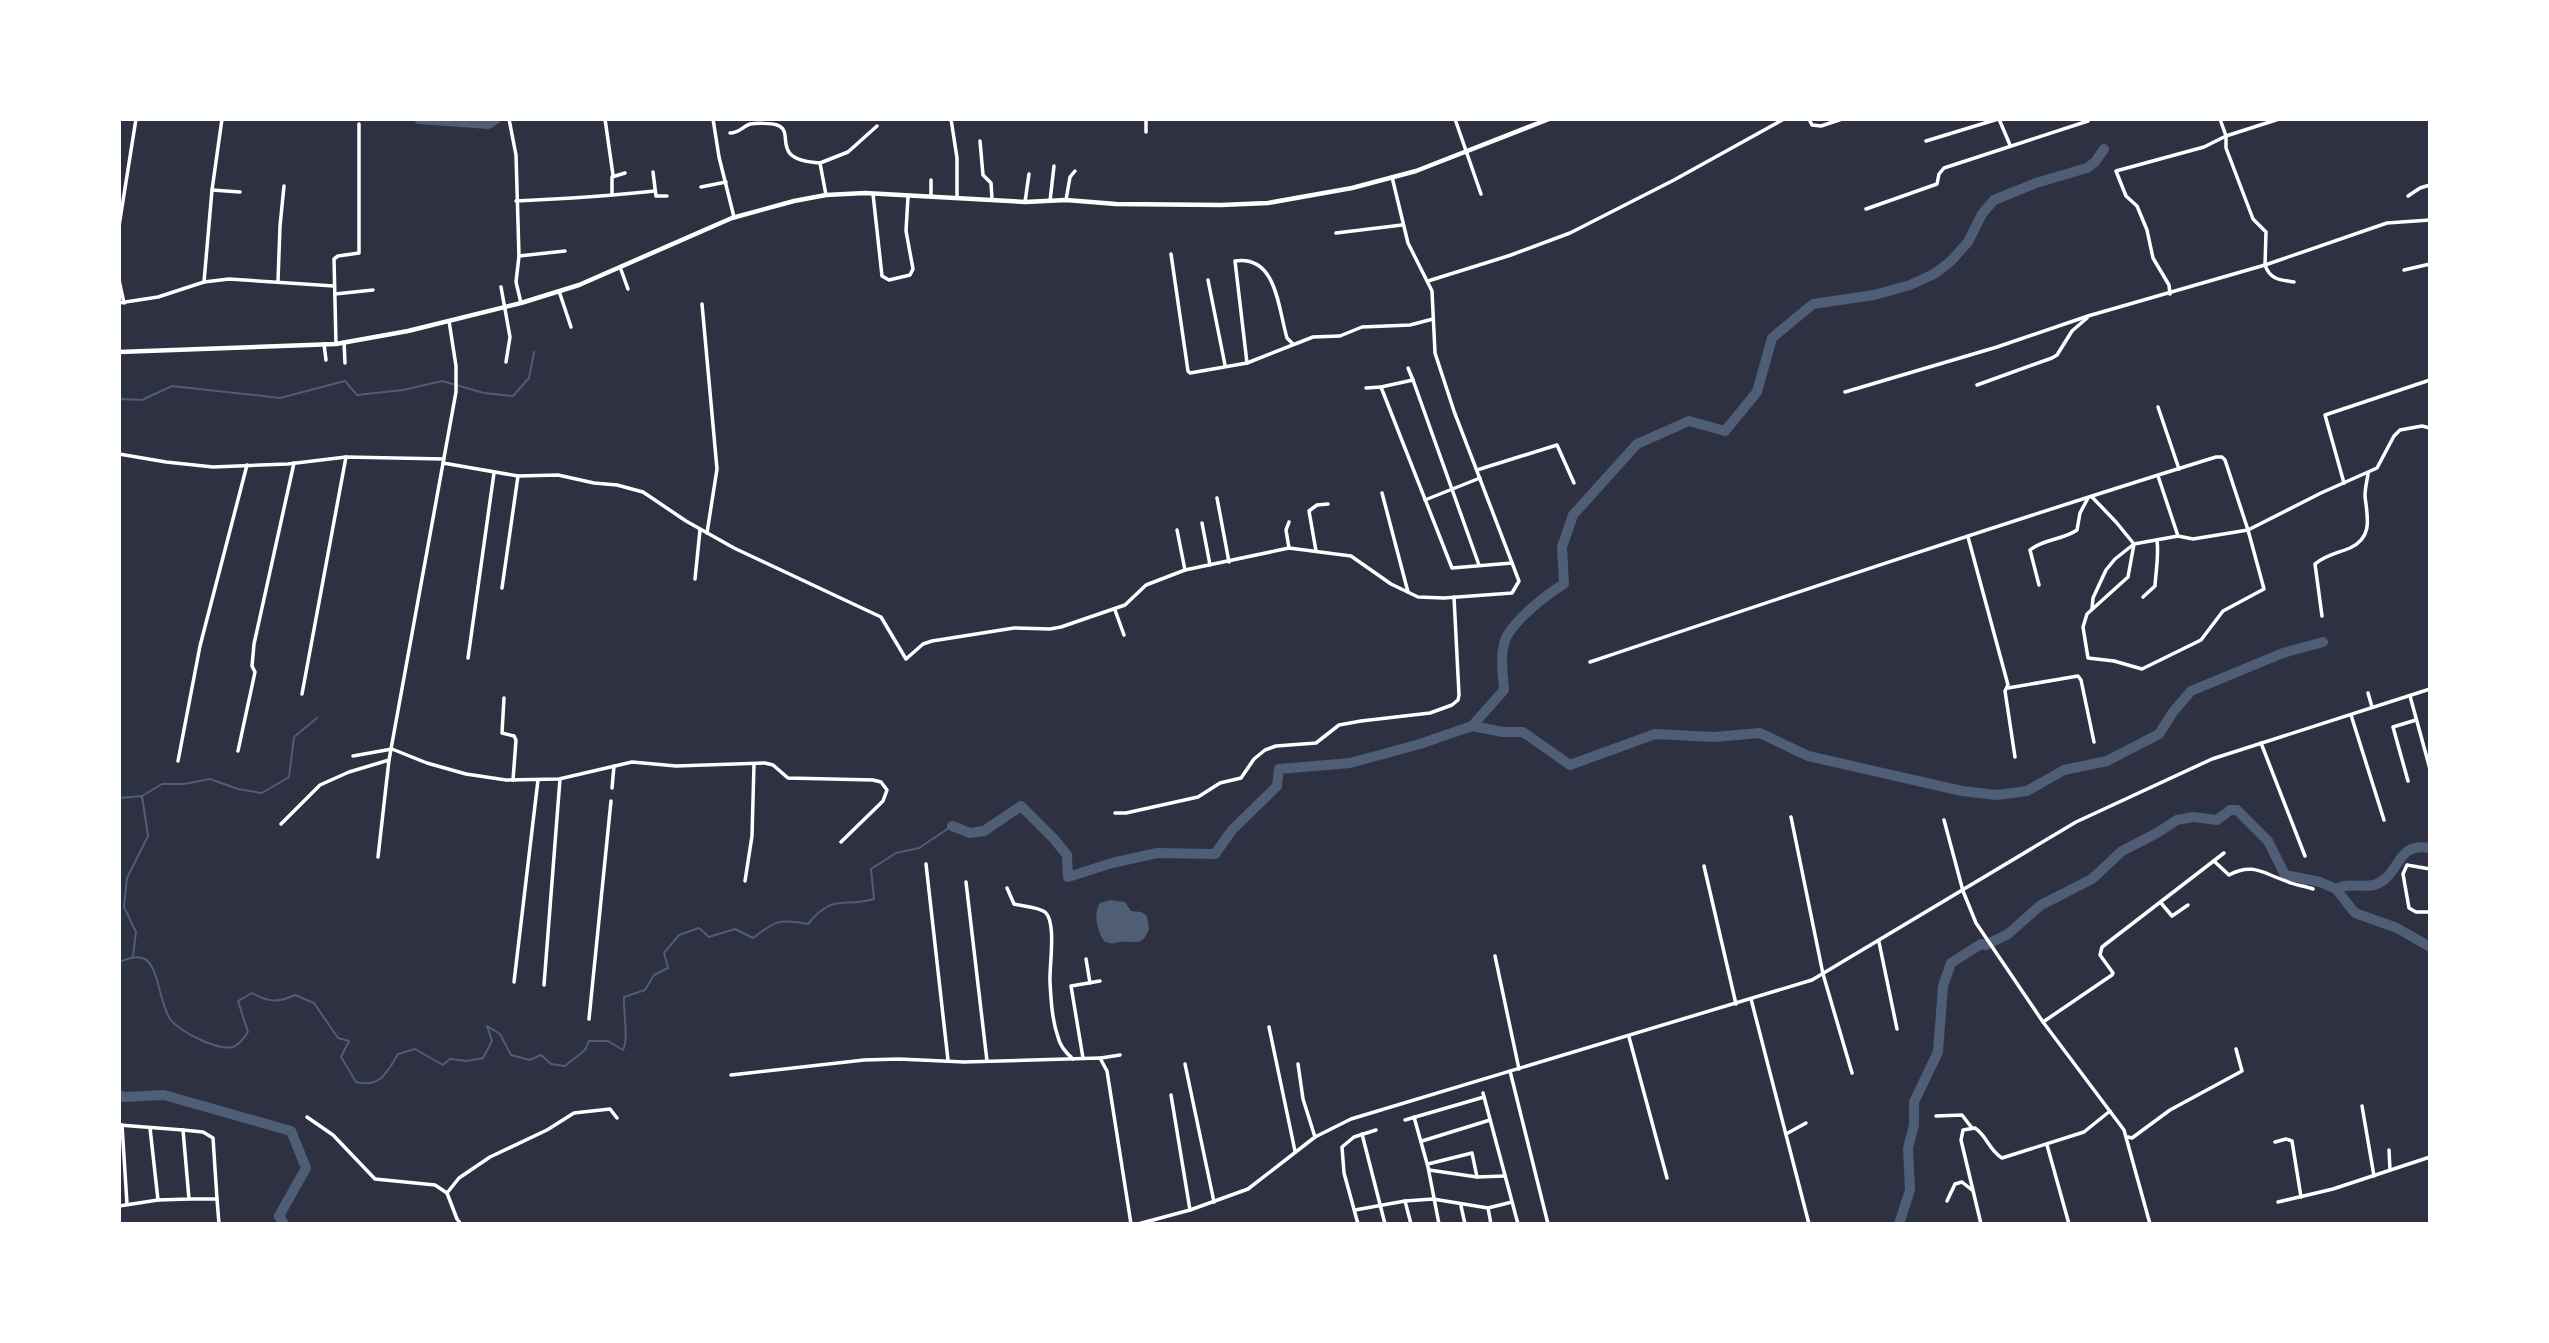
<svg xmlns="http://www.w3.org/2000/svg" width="2549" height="1343" viewBox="0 0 2549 1343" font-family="Montserrat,sans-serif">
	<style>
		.water { fill: #4f5d75 }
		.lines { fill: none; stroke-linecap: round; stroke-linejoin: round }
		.stream { stroke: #4f5d75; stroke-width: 2 }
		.river { stroke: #4f5d75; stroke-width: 10 }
		.minor { stroke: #fff; stroke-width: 3.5 }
		.tertiary { stroke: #fff; stroke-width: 4.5 }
	</style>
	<rect width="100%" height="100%" fill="#2d3142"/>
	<path class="water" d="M1110,900L1125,902L1131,911L1141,912L1147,916L1149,929C1142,948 1135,940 1120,942C1113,943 1112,945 1104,941C1097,930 1093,913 1100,903Z"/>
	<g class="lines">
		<g class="stream">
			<polyline points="119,399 142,400 172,386 280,398 345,381 357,395 403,390 442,381 484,393 513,396 529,378 534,352"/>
			<polyline points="142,796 162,784 184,784 210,779 238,789 262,793 289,777 294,737 317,718"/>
			<polyline points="119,798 142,796 148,836 127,878 124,907 136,932 133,956"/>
			<path d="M119,962C127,959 136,955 145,959C158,966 160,1004 170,1019C179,1031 217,1051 233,1047C240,1044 244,1038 248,1032L238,1001L252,993C268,1002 278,1003 295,995L314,1003L338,1038L349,1041L341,1057L356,1082C380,1088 387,1073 398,1054L415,1049L443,1065L450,1059L467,1061L483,1058L492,1041L487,1026L500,1034L511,1055L530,1060L541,1055L551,1064L565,1066L585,1050L589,1041H608L623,1050C629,1037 623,1013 624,997L645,990L654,975L668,968L664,953L679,935L699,928L709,937L735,929L753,938C776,920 779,919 808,924C833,893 842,908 874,899L871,869L896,853L919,848L952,826"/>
		</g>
		<g class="river">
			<polyline points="419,119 488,124 496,119"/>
			<path d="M1472,726L1504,690C1503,675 1499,650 1507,636C1517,618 1547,594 1564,584L1562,547L1573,515L1637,444L1689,421L1725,431L1757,392L1772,338L1813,304L1874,295L1910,285L1934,274L1950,262L1968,242L1982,214L1994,200L2036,183L2087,168L2095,162L2104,149"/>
			<polyline points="952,826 970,833 984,831 1021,806 1054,839 1067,855 1068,877 1112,863 1157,853 1215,854 1232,830 1277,786 1279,769 1350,763 1420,744 1472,726 1503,732 1523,732 1570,765 1655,734 1714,737 1760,733 1808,756 1962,791 1997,795 2027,791 2064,770 2107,761 2159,734 2173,712 2191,691 2283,653 2323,642"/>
			<polyline points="2336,889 2355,913 2397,928 2430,947"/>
			<polyline points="119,1095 124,1097 164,1095 291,1131 306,1168 279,1216 284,1224"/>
			<path d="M1899,1224L1910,1190L1908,1148L1914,1125V1102L1938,1052L1943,986L1951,963L1981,944L1986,945L2008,934L2041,905L2092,879L2122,851L2157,833L2177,820L2193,817L2217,820L2230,810H2237L2268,841L2285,875L2320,882L2336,889C2348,881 2366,890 2379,883C2401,872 2396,842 2430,848"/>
		</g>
		<g class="minor">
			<polyline points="509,119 516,155 519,256 516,282 521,303"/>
			<polyline points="605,119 613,175"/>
			<polyline points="713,119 719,157 734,217"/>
			<polyline points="951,119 957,158 957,197"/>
			<polyline points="1455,119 1481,194"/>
			<polyline points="1809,119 1812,125 1821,126 1842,119"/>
			<polyline points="1999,119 2010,145"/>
			<path d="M2220,119L2226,136V148L2253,219L2266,232L2265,265C2270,280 2281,280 2294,282"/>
			<polyline points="1146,132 1146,119"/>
			<path d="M730,133C739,133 742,127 750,124C756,123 771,123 777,125C797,132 767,160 820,163"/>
			<polyline points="980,141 983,175 991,183 992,199"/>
			<polyline points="1926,141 1998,119"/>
			<polyline points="653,172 656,196 667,196"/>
			<polyline points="931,180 931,197"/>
			<polyline points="701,187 726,182"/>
			<polyline points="212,190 240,192"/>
			<polyline points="612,194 612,177 625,173"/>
			<polyline points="873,194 882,276 889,280 910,275 913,269 906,231 908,197"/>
			<polyline points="826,195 820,163 848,152 877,126"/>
			<polyline points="2408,196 2420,188 2430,185"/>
			<polyline points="1066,200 1070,177 1075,171"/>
			<path d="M516,201C562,199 609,196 655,191"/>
			<polyline points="1050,201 1054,166"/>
			<polyline points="1025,202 1029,174"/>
			<polyline points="1866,209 1937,184 1939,174 1944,168 2088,121"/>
			<polyline points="119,226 136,119"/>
			<polyline points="1336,233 1402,225"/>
			<polyline points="1171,254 1188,371 1190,373 1247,363 1313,337 1340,336 1362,327 1410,325 1433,319"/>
			<polyline points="519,256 565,251"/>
			<polyline points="620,267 628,289"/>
			<polyline points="2404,270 2430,264"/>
			<polyline points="119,280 124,303"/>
			<polyline points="1208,280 1225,365"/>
			<polyline points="278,281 280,226 284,186"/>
			<polyline points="1428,281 1511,255 1570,233 1674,180 1784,119"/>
			<polyline points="204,282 212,190 222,119"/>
			<polyline points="501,287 510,337 506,362"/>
			<polyline points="559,291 571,327"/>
			<polyline points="335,294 373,290"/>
			<polyline points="2170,294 2169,285 2153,258 2147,230 2137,206 2126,196 2116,171 2204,147 2226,136 2279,119"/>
			<polyline points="119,303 158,297 204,282 229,279 334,286"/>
			<polyline points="702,304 717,469 707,533"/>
			<polyline points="344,342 345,363"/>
			<polyline points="324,344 326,360"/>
			<polyline points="336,344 334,259 338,256 359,253 359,124"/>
			<path d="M1247,363L1235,261C1277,255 1278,308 1287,338L1292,343"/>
			<polyline points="1408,368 1413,380"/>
			<polyline points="1977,385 2052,358 2057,355 2072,331 2087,318"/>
			<polyline points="1366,388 1381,387"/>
			<polyline points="1845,392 1997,347 2088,316 2265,265 2387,223 2430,220"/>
			<polyline points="2158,407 2179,469"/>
			<polyline points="119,454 166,462 213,467 288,464 346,457 444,459"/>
			<polyline points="443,463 518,476 558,475 594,483 617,485 643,492 686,521 734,548 881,617 906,659 923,644 932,641 1014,628 1050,629 1061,627 1125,605 1146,585 1185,570 1289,548 1351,556 1391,584 1418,597 1444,598 1512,593 1519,581 1454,411 1435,353 1432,291 1408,243 1392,177"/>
			<polyline points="1477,470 1557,445 1574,483"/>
			<polyline points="2158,476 2178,536"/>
			<polyline points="2344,483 2325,415 2430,380"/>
			<polyline points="1382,493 1408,592"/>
			<polyline points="1217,498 1229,562"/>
			<polyline points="1425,500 1480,478"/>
			<polyline points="1202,523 1210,565"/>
			<polyline points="1177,530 1185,570"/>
			<polyline points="1968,537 2008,685 2005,691 2015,757"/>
			<polyline points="1289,548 1286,530 1289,522"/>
			<polyline points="1316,551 1309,511 1317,505 1328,504"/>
			<polyline points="1479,565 1413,380 1381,387 1452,568 1512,563"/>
			<polyline points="695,579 700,530"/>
			<path d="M2039,585L2030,550C2043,539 2063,540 2077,530L2080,513L2088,498"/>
			<polyline points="502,588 518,476"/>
			<path d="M2143,597L2155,586C2156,570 2159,555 2157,540"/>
			<polyline points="2092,609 2093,598 2106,570 2115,559 2134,544 2178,536 2193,539 2248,530 2321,493 2377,468 2394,436 2400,430 2422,426 2430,428"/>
			<polyline points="1115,610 1124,635"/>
			<path d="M2322,616L2315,564C2325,555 2338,553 2350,548C2374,537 2367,516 2365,496C2365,488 2367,481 2368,474"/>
			<polyline points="468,658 494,473"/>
			<path d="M1590,662C1798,592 2006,522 2216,457H2222L2225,460L2248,530L2264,589L2223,611L2201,640L2142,669L2114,661L2088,658L2083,627L2087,614L2128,577L2134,544L2116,522L2092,497"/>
			<polyline points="2008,688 2078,676 2081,680 2094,742"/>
			<polyline points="2368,693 2372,707"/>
			<polyline points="302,694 346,457"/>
			<polyline points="2410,696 2430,769"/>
			<polyline points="504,698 502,733 514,736 516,740 513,780"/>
			<polyline points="2351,715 2384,820"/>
			<polyline points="2261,743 2305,856"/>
			<polyline points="238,751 255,672 252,666 254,644 294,463"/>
			<polyline points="353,756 392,749 427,763 466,774 506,780 559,779 632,762 676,766 765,763 773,765 788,778 873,780 881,782 887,790 883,801 841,842"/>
			<polyline points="178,761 200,646 247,465"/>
			<polyline points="2408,781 2393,727 2416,720"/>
			<polyline points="612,788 614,766"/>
			<polyline points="1115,813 1126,813 1198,797 1220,783 1241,778 1254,759 1265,750 1276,746 1316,743 1339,725 1361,721 1430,713 1452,705 1458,700 1459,695 1454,597"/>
			<polyline points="1791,817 1823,974 1852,1073"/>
			<polyline points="1944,820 1963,891 1976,923 2043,1022 2124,1130 2150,1224"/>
			<polyline points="281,824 320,785 349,772 389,760 456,392 456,366 449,321"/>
			<polyline points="378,857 389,760"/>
			<path d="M2215,862L2229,875C2253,862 2264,874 2286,881C2295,885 2304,886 2313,889"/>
			<polyline points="926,864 948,1060"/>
			<polyline points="1704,866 1736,1004"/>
			<polyline points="2430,869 2407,865 2403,874 2409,908 2416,912 2430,912"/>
			<polyline points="745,881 752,836 754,764"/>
			<polyline points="966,882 987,1061"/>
			<path d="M1007,888L1014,904C1022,906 1039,907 1045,912C1057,922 1049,967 1050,982C1051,1000 1052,1020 1058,1037C1060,1046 1066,1053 1073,1059"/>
			<polyline points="2161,903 2172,916 2188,905"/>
			<polyline points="1879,942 1897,1029"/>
			<polyline points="1495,956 1519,1069"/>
			<polyline points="1086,959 1090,983"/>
			<polyline points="514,982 538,780"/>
			<polyline points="544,985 560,779"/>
			<polyline points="1751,999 1809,1224"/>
			<polyline points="589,1019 611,801"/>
			<polyline points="2043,1022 2112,975 2113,973 2100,955 2102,947 2224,853"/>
			<polyline points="1269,1027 1295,1151"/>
			<polyline points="1629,1037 1667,1178"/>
			<polyline points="1083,1058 1071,986 1100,981"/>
			<polyline points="1101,1058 1120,1055"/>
			<polyline points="1185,1064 1214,1202"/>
			<polyline points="1298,1064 1303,1099 1315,1137"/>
			<polyline points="1510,1071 1548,1224"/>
			<polyline points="731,1075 864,1060 899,1059 964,1062 1100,1058 1107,1071 1131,1224"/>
			<polyline points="1483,1093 1518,1224"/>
			<polyline points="1171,1095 1190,1210"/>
			<polyline points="2362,1106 2374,1176"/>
			<polyline points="1936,1116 1962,1115 1972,1128"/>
			<polyline points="307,1117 333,1135 375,1179 435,1185 447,1193"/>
			<polyline points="1414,1117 1428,1167 1439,1224"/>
			<polyline points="1405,1120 1484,1097"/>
			<polyline points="119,1125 183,1130 189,1199 158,1200 119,1206"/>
			<polyline points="122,1125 127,1204"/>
			<polyline points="150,1128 158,1200"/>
			<polyline points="183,1130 203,1132 213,1138 217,1199"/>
			<polyline points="1362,1134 1385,1224"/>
			<polyline points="1786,1134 1806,1123"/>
			<polyline points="2128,1137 2132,1138 2170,1110 2242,1071 2236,1049"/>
			<polyline points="1422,1141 1490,1120"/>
			<polyline points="2275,1142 2286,1139 2292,1141 2301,1197"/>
			<polyline points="2047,1145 2069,1224"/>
			<polyline points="2389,1150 2390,1170"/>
			<polyline points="1428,1164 1472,1153 1477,1177"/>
			<polyline points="1429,1170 1477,1177 1505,1176"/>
			<polyline points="189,1199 217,1199 219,1224"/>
			<polyline points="1405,1201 1411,1224"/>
			<polyline points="1947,1201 1955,1184 1962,1182 1972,1190"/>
			<polyline points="2278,1202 2333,1189 2430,1157"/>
			<polyline points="1461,1206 1465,1224"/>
			<polyline points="1488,1208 1491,1224"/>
			<polyline points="1355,1210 1405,1201 1433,1199 1488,1208 1512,1202"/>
			<polyline points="461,1224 457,1219 447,1193 459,1178 490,1157 547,1130 574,1113 610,1109 617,1118"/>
			<polyline points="1138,1224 1190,1210 1248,1189 1315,1137 1351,1119 1812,980 2076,822 2212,759 2430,689"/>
			<polyline points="1358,1224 1344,1173 1342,1147 1354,1137 1376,1130"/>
			<path d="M1981,1224L1961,1140L1963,1130L1975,1128C1987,1136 1989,1150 2002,1158L2084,1132L2110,1111"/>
		</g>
		<polyline class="tertiary" points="119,352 336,344 408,331 521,303 579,285 732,218 794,201 826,195 865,193 1025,202 1066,200 1116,204 1221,205 1268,203 1352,188 1416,171 1549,119"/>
	</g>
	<rect width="2549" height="1343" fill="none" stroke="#ffffff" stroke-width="242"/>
</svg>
